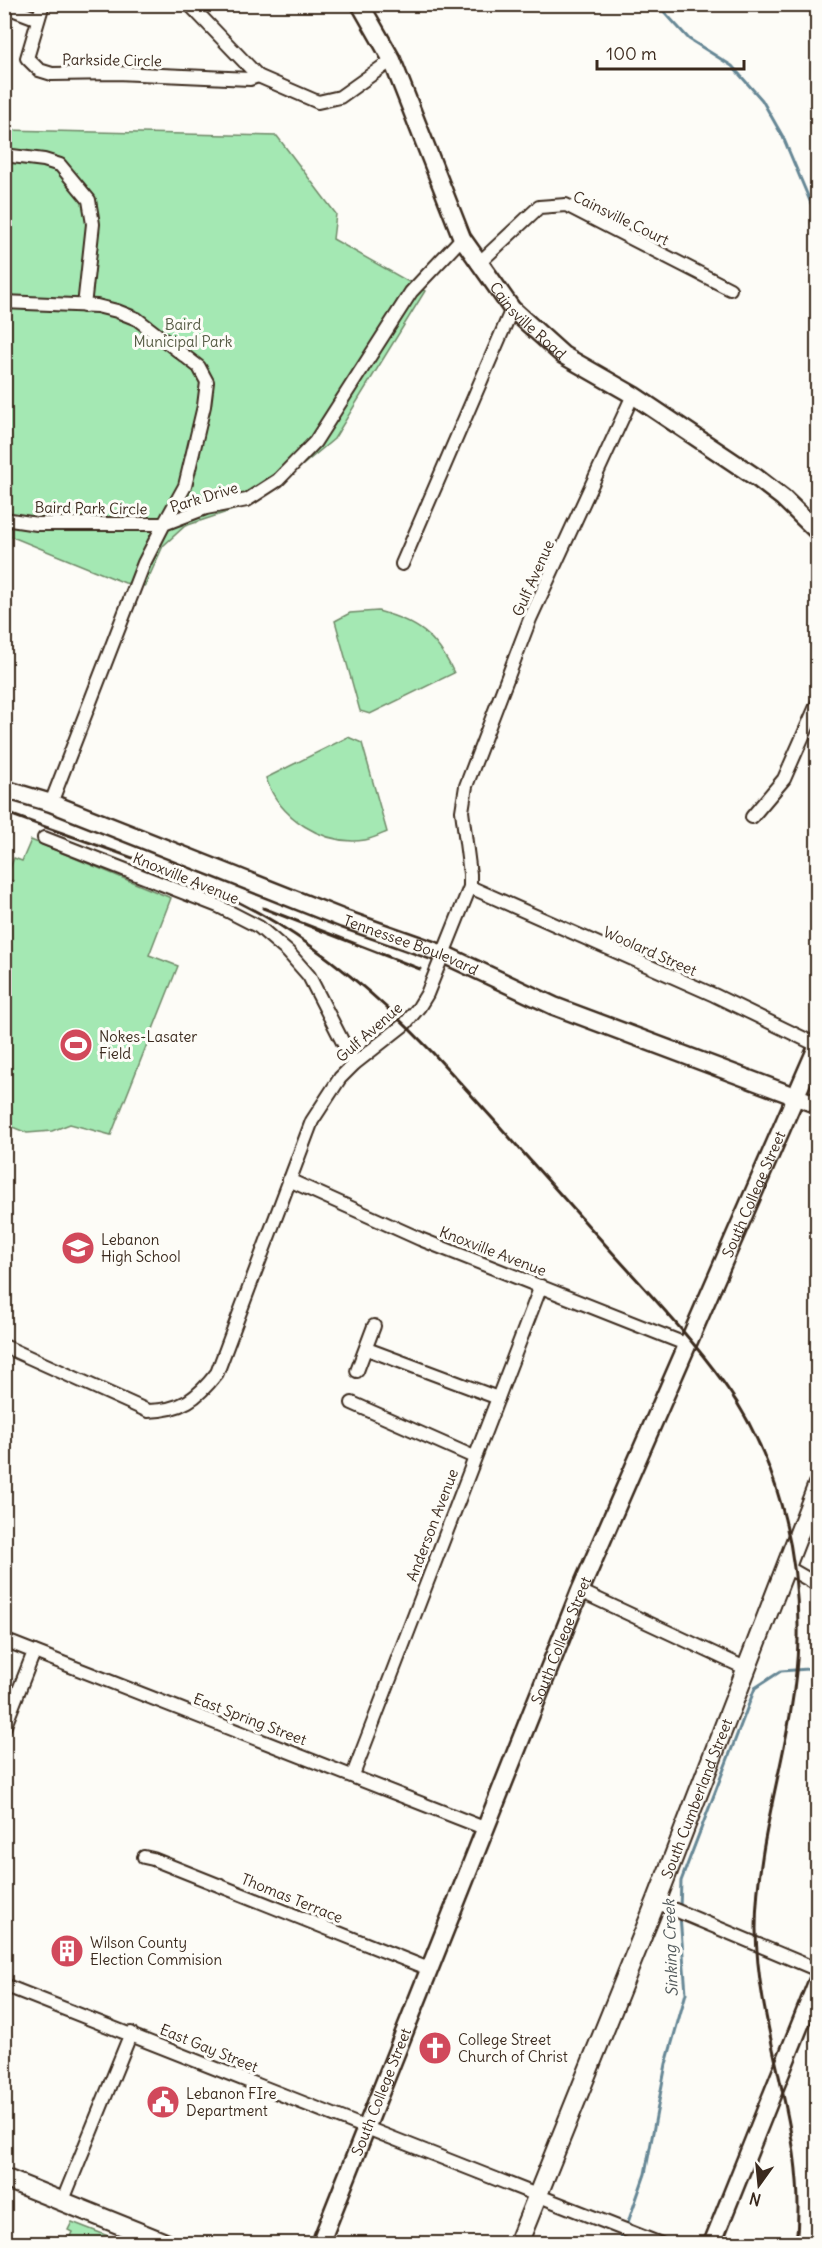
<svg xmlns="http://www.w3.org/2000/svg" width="822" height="2248" viewBox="0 0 822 2248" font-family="Delius,sans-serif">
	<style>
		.green { fill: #a4e8b3; stroke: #708968; stroke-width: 1.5 }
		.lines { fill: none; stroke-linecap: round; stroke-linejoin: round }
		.stream { stroke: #668795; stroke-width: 3 }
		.street-casing { stroke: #3b2a1e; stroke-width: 16 }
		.secondary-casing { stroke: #3b2a1e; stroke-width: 21 }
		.primary-casing { stroke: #3b2a1e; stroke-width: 22 }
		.street { stroke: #fdfcf7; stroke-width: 12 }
		.secondary { stroke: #fdfcf7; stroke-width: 16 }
		.primary { stroke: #fdfcf7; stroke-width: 18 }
		.rail { stroke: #3b2a1e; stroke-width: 3 }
		.labels { text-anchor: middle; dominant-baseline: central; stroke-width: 6; stroke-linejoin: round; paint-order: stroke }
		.street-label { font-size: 15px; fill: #3b2a1e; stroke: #fdfcf7 }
		.park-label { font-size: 15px; fill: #555a43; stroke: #fdfcf7 }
		.poi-label { font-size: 15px; fill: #3b2a1e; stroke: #fdfcf7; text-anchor: start }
		.water-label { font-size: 16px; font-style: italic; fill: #515859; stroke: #fdfcf7 }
	</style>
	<rect width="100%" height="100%" fill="#fdfcf7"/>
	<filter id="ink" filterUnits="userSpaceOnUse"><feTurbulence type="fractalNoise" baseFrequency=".0167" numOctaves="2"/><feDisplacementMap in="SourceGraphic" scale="12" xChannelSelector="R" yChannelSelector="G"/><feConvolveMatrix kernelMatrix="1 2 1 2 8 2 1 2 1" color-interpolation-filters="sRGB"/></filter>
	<g filter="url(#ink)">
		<g class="green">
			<polygon points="5,130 277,136 336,214 333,239 425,291 334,439 269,493 236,509 185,526 163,546 145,586 125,583 5,534"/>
			<path d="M378,611C418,622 436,635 454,673L370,714L360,711L335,621L350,613Z"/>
			<path d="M348,737L362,743L387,832C380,835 372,839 365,840C323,846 279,818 266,778Z"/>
			<polygon points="31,840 171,898 149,955 178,966 111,1135 70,1124 52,1131 27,1133 5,1124 4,902 13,881 6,878 14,858 22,861"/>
			<polygon points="72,2222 126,2243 67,2243 72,2232 68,2230"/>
		</g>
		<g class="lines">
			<g class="stream">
				<polyline points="657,4 689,39 732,66 762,100 783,137 818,220"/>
				<polyline points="680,1909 681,1881 755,1688 781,1671 808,1669 818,1664"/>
				<polyline points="626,2228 645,2174 666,2064 686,1993 680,1916"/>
				<polyline points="619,2244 623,2234"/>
			</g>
			<g class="street-casing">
				<g id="street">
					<polyline points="43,4 27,58 39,70 52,74 117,73 250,79 258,76"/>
					<polyline points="189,4 258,76 318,102 340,97 392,60"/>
					<polyline points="4,6 38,19"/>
					<polyline points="4,155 44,160 60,165 89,200 93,224 84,306"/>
					<polyline points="478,264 539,207 566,205 730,289"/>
					<polyline points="4,302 97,306 117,311 137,319 199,367 207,382 204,406 185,486 164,524 37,524 4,519"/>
					<polyline points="402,564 512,309"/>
					<polyline points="51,803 144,563 164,524 206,508 247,500 278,480 315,442 411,292 462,238"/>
					<polyline points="752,817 784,779 818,702"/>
					<polyline points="44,838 218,906 259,927 288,952 309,976 354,1064"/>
					<polyline points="470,887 714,995 817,1045"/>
					<polyline points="289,1180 420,1239 688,1345"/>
					<path d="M4,1346L148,1411C182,1410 197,1399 217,1373L312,1121L340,1078L354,1064L405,1024L419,1007L427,994L470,887V874L462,811L466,786L530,619L633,395"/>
					<polyline points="367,1349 498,1398"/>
					<polyline points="357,1371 374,1326"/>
					<polyline points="352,1403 474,1457"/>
					<polyline points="785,1566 818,1585"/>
					<polyline points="580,1591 745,1668"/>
					<polyline points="4,1640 484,1828"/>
					<polyline points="4,1728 34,1652"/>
					<polyline points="353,1775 541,1286"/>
					<polyline points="144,1857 153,1859 429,1969"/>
					<polyline points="656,1902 818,1970"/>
					<polyline points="4,1985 661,2244"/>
					<polyline points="63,2200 131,2033"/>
				</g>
			</g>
			<g class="secondary-casing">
				<g id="secondary">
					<path id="s1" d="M360,4L392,60L462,238L512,309L563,355L633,395L757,478L783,498L818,532"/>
					<path id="s2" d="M4,789L51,803L344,919L443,954L554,1006L818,1105"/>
					<path id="s3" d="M320,2244L580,1591L818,1045"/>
					<polyline points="712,2244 818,1980"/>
				</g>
			</g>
			<g class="primary-casing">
				<g id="primary">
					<polyline points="4,2178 168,2244"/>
					<path id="s4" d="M518,2244L656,1902L818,1484"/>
				</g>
			</g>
			<use href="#street" class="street"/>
			<use href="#secondary" class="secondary"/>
			<use href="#primary" class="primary"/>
			<g class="rail">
				<path d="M4,812C89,844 180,870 259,913C325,950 381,999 433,1053C490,1115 546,1178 602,1241C643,1287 687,1332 723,1382C776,1454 800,1551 798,1640C796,1737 756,1830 756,1929C757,2036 809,2135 796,2244"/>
				<polyline points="263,908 420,969"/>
				<polyline points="810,2244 818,2221"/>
			</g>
		</g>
	</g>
	<defs>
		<g id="stadium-disc" transform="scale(1.725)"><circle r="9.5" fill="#d1495b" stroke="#fdfcf7"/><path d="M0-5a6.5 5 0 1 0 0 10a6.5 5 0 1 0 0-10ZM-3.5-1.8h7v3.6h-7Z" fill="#fff"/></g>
		<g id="school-disc" transform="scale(1.725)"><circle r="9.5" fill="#d1495b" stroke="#fdfcf7"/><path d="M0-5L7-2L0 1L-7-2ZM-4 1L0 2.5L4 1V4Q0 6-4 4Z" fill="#fff"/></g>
		<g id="building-disc" transform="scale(1.725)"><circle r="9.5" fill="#d1495b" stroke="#fdfcf7"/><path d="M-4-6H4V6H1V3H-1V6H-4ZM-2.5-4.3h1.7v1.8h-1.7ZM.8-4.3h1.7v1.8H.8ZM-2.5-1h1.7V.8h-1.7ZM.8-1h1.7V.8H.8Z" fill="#fff"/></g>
		<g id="church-disc" transform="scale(1.725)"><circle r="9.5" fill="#d1495b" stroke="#fdfcf7"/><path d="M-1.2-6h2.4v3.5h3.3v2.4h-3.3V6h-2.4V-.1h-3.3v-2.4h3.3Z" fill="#fff"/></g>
		<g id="civic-disc" transform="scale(1.725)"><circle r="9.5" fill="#d1495b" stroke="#fdfcf7"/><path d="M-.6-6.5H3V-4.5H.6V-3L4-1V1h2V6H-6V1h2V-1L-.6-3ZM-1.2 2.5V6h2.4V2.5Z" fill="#fff"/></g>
	</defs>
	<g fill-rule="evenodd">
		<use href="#stadium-disc" x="76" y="1045"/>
		<use href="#school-disc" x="78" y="1248"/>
		<use href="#building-disc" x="67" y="1951"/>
		<use href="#church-disc" x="435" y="2048"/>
		<use href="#civic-disc" x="163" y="2102"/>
	</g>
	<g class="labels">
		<g class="street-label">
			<text transform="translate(112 60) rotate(1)">Parkside Circle</text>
			<text transform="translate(621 218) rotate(26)">Cainsville Court</text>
			<text stroke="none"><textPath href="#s1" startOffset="362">Cainsville Road</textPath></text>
			<text transform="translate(204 497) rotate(-17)">Park Drive</text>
			<text transform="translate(91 508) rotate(1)">Baird Park Circle</text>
			<text transform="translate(533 578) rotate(-66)">Gulf Avenue</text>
			<text transform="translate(186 878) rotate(22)">Knoxville Avenue</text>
			<text stroke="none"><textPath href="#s2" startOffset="436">Tennessee Boulevard</textPath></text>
			<text transform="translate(650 951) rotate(24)">Woolard Street</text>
			<text transform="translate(369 1032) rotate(-41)">Gulf Avenue</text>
			<text stroke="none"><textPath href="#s3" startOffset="1136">South College Street</textPath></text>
			<text transform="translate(493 1251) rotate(21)">Knoxville Avenue</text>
			<text transform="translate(432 1525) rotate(-69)">Anderson Avenue</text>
			<text stroke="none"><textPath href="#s3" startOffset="650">South College Street</textPath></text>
			<text transform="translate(250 1719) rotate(21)">East Spring Street</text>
			<text stroke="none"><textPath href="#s4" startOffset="480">South Cumberland Street</textPath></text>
			<text transform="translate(292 1898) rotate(22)">Thomas Terrace</text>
			<text transform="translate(209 2048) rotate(22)">East Gay Street</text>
			<text stroke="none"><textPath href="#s3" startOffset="164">South College Street</textPath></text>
		</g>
		<g class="park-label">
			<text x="183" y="324">Baird<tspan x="183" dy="17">Municipal Park</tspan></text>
		</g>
		<g class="poi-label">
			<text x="99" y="1036">Nokes-Lasater<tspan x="99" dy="17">Field</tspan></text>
			<text x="101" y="1239">Lebanon<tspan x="101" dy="17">High School</tspan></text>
			<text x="90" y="1942">Wilson County<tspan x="90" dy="17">Election Commision</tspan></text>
			<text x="458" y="2039">College Street<tspan x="458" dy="17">Church of Christ</tspan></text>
			<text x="186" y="2093">Lebanon FIre<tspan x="186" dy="17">Department</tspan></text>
		</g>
		<g class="water-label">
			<text transform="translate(670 1948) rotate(-92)">Sinking Creek</text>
		</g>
	</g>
	<rect width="822" height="2248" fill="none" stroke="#fdfcf7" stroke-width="24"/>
	<rect x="12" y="12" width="798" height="2224" fill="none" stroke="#3b2a1e" stroke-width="2" filter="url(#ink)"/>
	<g transform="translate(759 2185) rotate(195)" stroke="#fdfcf7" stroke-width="4.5" paint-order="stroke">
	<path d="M0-4.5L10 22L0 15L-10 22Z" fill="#3b2a1e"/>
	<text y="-9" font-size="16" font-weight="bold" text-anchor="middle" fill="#3b2a1e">N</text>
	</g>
	<path d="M597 60v9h147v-9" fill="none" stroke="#3b2a1e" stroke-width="3"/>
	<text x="606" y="60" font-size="18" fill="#3b2a1e" stroke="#fdfcf7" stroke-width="4.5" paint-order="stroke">100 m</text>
</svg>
